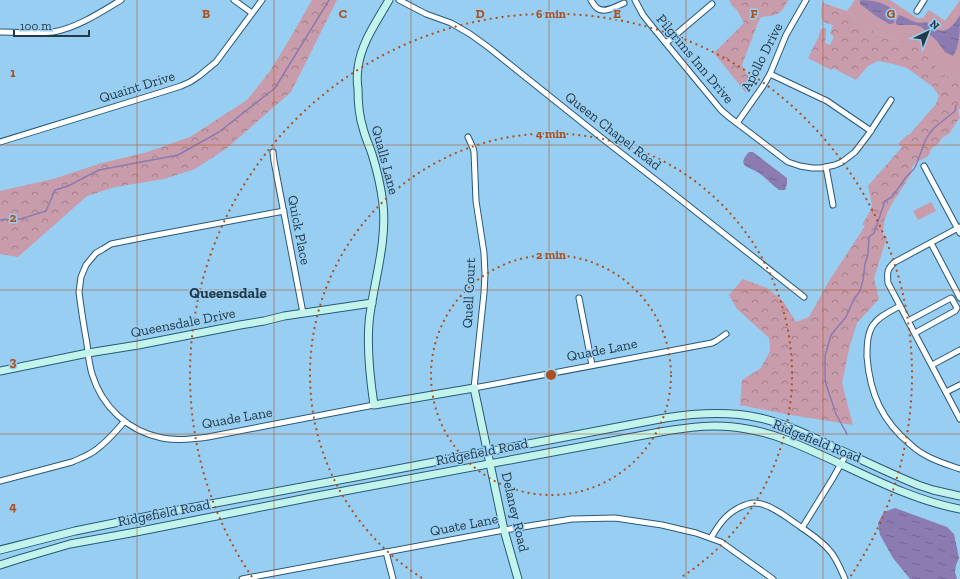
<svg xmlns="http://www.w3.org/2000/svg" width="960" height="579" viewBox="0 0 960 579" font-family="'Zilla Slab',serif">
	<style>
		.grass { fill: #c89caa }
		.forest { fill: url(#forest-crowns) }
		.water { fill: url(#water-ripples) }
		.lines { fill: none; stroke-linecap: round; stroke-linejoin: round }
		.stream { stroke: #8b7bb0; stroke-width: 1.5 }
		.street-casing { stroke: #275a79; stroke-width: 7 }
		.secondary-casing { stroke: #275a79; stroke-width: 9 }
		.street { stroke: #fff; stroke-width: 5 }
		.secondary { stroke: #c2f4ec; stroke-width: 7 }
		.grid { fill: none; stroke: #ad501e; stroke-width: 1; stroke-opacity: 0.55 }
		.ring { fill: none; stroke: #ad501e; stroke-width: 2; stroke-dasharray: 2 4 }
		.labels { text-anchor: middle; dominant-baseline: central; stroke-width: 3; stroke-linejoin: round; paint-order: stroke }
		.street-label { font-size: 14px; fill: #243a48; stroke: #98cef1 }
		.neighbourhood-label { font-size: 15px; font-weight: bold; fill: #243a48; stroke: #98cef1 }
		.grid-label { font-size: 13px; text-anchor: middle; font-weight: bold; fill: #ad501e; stroke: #98cef1; stroke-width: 3; stroke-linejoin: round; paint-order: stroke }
		.centre { fill: #ad501e; stroke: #98cef1; stroke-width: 2 }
		.ring-label { font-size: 12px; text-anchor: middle; font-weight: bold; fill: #ad501e; stroke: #98cef1; stroke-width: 3; stroke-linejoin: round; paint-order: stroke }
	</style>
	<defs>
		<pattern id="forest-crowns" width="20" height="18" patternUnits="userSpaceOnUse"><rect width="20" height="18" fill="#c89caa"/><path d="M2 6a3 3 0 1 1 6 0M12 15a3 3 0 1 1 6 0" fill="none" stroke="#a2808c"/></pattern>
		<pattern id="water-ripples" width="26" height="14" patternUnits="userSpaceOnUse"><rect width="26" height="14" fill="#8b7bb0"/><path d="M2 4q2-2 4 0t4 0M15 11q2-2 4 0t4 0" fill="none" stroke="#716691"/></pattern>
	</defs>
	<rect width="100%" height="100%" fill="#98cef1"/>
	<g class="grass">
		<polygon points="855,0 890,0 917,18 923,18 929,10 945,21 960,0 960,76 954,79 946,76 939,71 910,42 887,38 876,33 861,23 847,11"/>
		<polygon points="931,202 936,211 918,220 913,211"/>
	</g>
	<g class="forest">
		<polygon points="312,0 337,0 291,92 227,148 195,169 164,179 115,187 87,196 18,257 0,254 0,191 53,179 102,163 144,153 190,137 247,100 270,71 289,40"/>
		<path d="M729,0H789C786,3 785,6 783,9C778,16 769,16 761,17L758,23L742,65L747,75L753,82L746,93L714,53L744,23L737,10L732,6Z"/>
		<path d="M823,3L847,11L861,23L876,33L887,38L910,42L917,46L923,50L939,71L946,76L954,79L960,76V108L958,111L960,117L949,134L942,138L938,144L932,148L928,156C924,159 916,161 913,166C911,168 912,172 911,174C910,176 908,178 907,180C896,200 883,210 883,235L887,237L874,278L879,299L857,323L850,345L842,383L853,425L791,415L740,405L742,380L761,368L770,351L769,338L737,309L729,295L743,279L767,288L783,301L796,322L809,317L829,281L865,226L862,225L869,213L872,205L868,186L902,147L898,144L907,135H909L936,104L939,96L933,87L907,68L893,64L878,61L868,66L856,80L833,68L831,70L808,58L818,38L821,29L823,28H826V36L825,43L830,45L834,36L830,34L833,25C830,24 825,23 823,21C820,17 821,7 823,3Z"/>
	</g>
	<g class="water">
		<path d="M861,0C874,0 887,3 896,13L894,23L891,24H889L876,16L860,4V1Z"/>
		<path d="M899,15C909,18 914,25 926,22C929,24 931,26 934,28C947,36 954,24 960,15C960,28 960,47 953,56L945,52L936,40L921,27L916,25H897L896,24V21Z"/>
		<path d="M749,152H753L787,178V184L785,190H779C772,185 766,178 759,173C750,167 735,167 749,152Z"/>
		<polygon points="895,508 947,527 954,534 959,558 956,565 955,572 957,579 910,579 893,558 880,535 878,523 884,512"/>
	</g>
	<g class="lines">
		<g class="stream">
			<polyline points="0,220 20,219 46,211 55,190 68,186 99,170 178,155 219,132 275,88 329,0"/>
			<polyline points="847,434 836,414 825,381 825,356 831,335 846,317 854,299 860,291 863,280 865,264 868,254 869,237 874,233 885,201 892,197 906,177 914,169 917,163 925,141 929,134 934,128 955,111 956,105"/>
		</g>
		<g class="street-casing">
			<g id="street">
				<polyline points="234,0 252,13"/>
				<polyline points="399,0 426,14 451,23 470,34 488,47 603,139 666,188 804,297"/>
				<path d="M591,0C593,3 594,6 597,8C604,14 617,6 624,3"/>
				<polyline points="635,0 643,15 655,30 721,110 729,117 788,162 800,166 812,168 821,168 835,165 842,162 855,152 868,135 891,100"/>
				<polyline points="917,11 924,0"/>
				<path d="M0,32C18,32 36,34 53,32C77,28 101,12 121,0"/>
				<polyline points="666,43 712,4"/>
				<polyline points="770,74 827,101 871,131"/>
				<polyline points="737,123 763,86 770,74 786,35 806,0"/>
				<polyline points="468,137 473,148 474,152 476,201 484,253 485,274 484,293 474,388 712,343 716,341 726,334"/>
				<polyline points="0,142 159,93 181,86 190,82 199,76 216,62 262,0"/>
				<polyline points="273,152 274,161 303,313"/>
				<polyline points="924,166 960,233"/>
				<polyline points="826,167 833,205"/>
				<path d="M284,211L151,236L111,244L103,249L96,253L86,265L81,277L79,292C81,309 84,327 87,344C88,353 89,364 92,374C102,407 128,431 162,438C178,441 193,439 208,437L374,405"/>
				<path d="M960,227L895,262C887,269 887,272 888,283L960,419"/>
				<polyline points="931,243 960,298"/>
				<polyline points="579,298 592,365"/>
				<path d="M900,306C891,311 879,316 873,325C867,334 867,347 867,357C870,394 882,421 911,445C925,458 943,463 960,469"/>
				<polyline points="908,321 951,298 952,299 957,308 955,311 915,333"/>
				<polyline points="932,365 960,350"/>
				<polyline points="946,392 960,385"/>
				<path d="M0,481L72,462C81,458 90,455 97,449C108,441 116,431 124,422"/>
				<polyline points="802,528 833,478 847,453"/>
				<path d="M711,538C720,522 729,510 748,504C757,501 769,506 777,511C783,514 789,519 795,523C805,530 821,540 829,550C836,557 841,570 845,579"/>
				<polyline points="386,552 393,579"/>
				<polyline points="242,579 504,530 572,519 615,518 662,525 696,533 721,542 773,579"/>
			</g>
		</g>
		<g class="secondary-casing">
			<g id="secondary">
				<path d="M389,0C377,21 361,43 358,68C357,75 357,82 358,89C358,102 359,116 363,128C365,137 369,145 372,154C377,170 381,187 383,204C387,241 375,278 370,314C366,342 370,378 374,405L474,388L504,530L518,579"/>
				<polyline points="0,371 88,353 138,345 240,325 264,321 284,316 372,303"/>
				<path d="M0,550L75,531L173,511L366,475L665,418C697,413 729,411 760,418C786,424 810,436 834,447C862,460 889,473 918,485L933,490L960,496"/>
				<path d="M0,565L22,558L70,544L136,532L312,497L660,432C689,427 717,423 747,429C772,433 795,443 819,454C864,474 911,500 960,509"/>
			</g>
		</g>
		<use href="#street" class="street"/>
		<use href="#secondary" class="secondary"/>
	</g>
	<path class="grid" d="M137,0V579M274,0V579M411,0V579M549,0V579M686,0V579M823,0V579M0,145H960M0,290H960M0,434H960"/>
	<g class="ring">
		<circle cx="551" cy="375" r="120"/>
		<path d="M422 578A241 241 0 1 1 680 578"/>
		<path d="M252 577A361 361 0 1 1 850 577"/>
	</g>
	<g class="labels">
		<g class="street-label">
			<text transform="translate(762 57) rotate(-63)">Apollo Drive</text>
			<text transform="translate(695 59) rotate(50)">Pilgrims Inn Drive</text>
			<text transform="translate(137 87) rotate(-17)">Quaint Drive</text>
			<text transform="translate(613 131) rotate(38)">Queen Chapel Road</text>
			<text transform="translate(385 160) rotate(75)">Qualls Lane</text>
			<text transform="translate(299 230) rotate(79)">Quick Place</text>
			<text transform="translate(469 293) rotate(-87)">Quell Court</text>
			<text transform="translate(183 323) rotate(-11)">Queensdale Drive</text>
			<text transform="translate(602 350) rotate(-11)">Quade Lane</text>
			<text transform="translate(237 418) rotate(-10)">Quade Lane</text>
			<text transform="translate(817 441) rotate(22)">Ridgefield Road</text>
			<text transform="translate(482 452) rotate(-11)">Ridgefield Road</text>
			<text transform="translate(515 512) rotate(77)">Delaney Road</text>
			<text transform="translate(164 513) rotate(-11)">Ridgefield Road</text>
			<text transform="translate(464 525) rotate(-11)">Quate Lane</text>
		</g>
		<g class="neighbourhood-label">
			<text x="228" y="293">Queensdale</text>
		</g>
	</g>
	<g class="grid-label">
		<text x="206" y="18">B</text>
		<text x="343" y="18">C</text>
		<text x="480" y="18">D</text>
		<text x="617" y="18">E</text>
		<text x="754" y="18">F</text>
		<text x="891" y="18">G</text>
		<text x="13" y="77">1</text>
		<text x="13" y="222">2</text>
		<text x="13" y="366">3</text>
		<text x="13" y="511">4</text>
	</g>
	<circle cx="551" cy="375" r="6" class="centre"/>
	<g class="ring-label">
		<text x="551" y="18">6 min</text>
		<text x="551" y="138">4 min</text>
		<text x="551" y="259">2 min</text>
	</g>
	<g transform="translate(928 32) rotate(43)" stroke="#98cef1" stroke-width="3" paint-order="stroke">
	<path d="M0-3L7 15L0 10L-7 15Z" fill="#243a48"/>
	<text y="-6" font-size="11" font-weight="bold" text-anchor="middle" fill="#243a48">N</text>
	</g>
	<path d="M14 30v6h75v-6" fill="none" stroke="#243a48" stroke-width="2"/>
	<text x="20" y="30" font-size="12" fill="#243a48" stroke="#98cef1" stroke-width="3" paint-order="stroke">100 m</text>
</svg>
